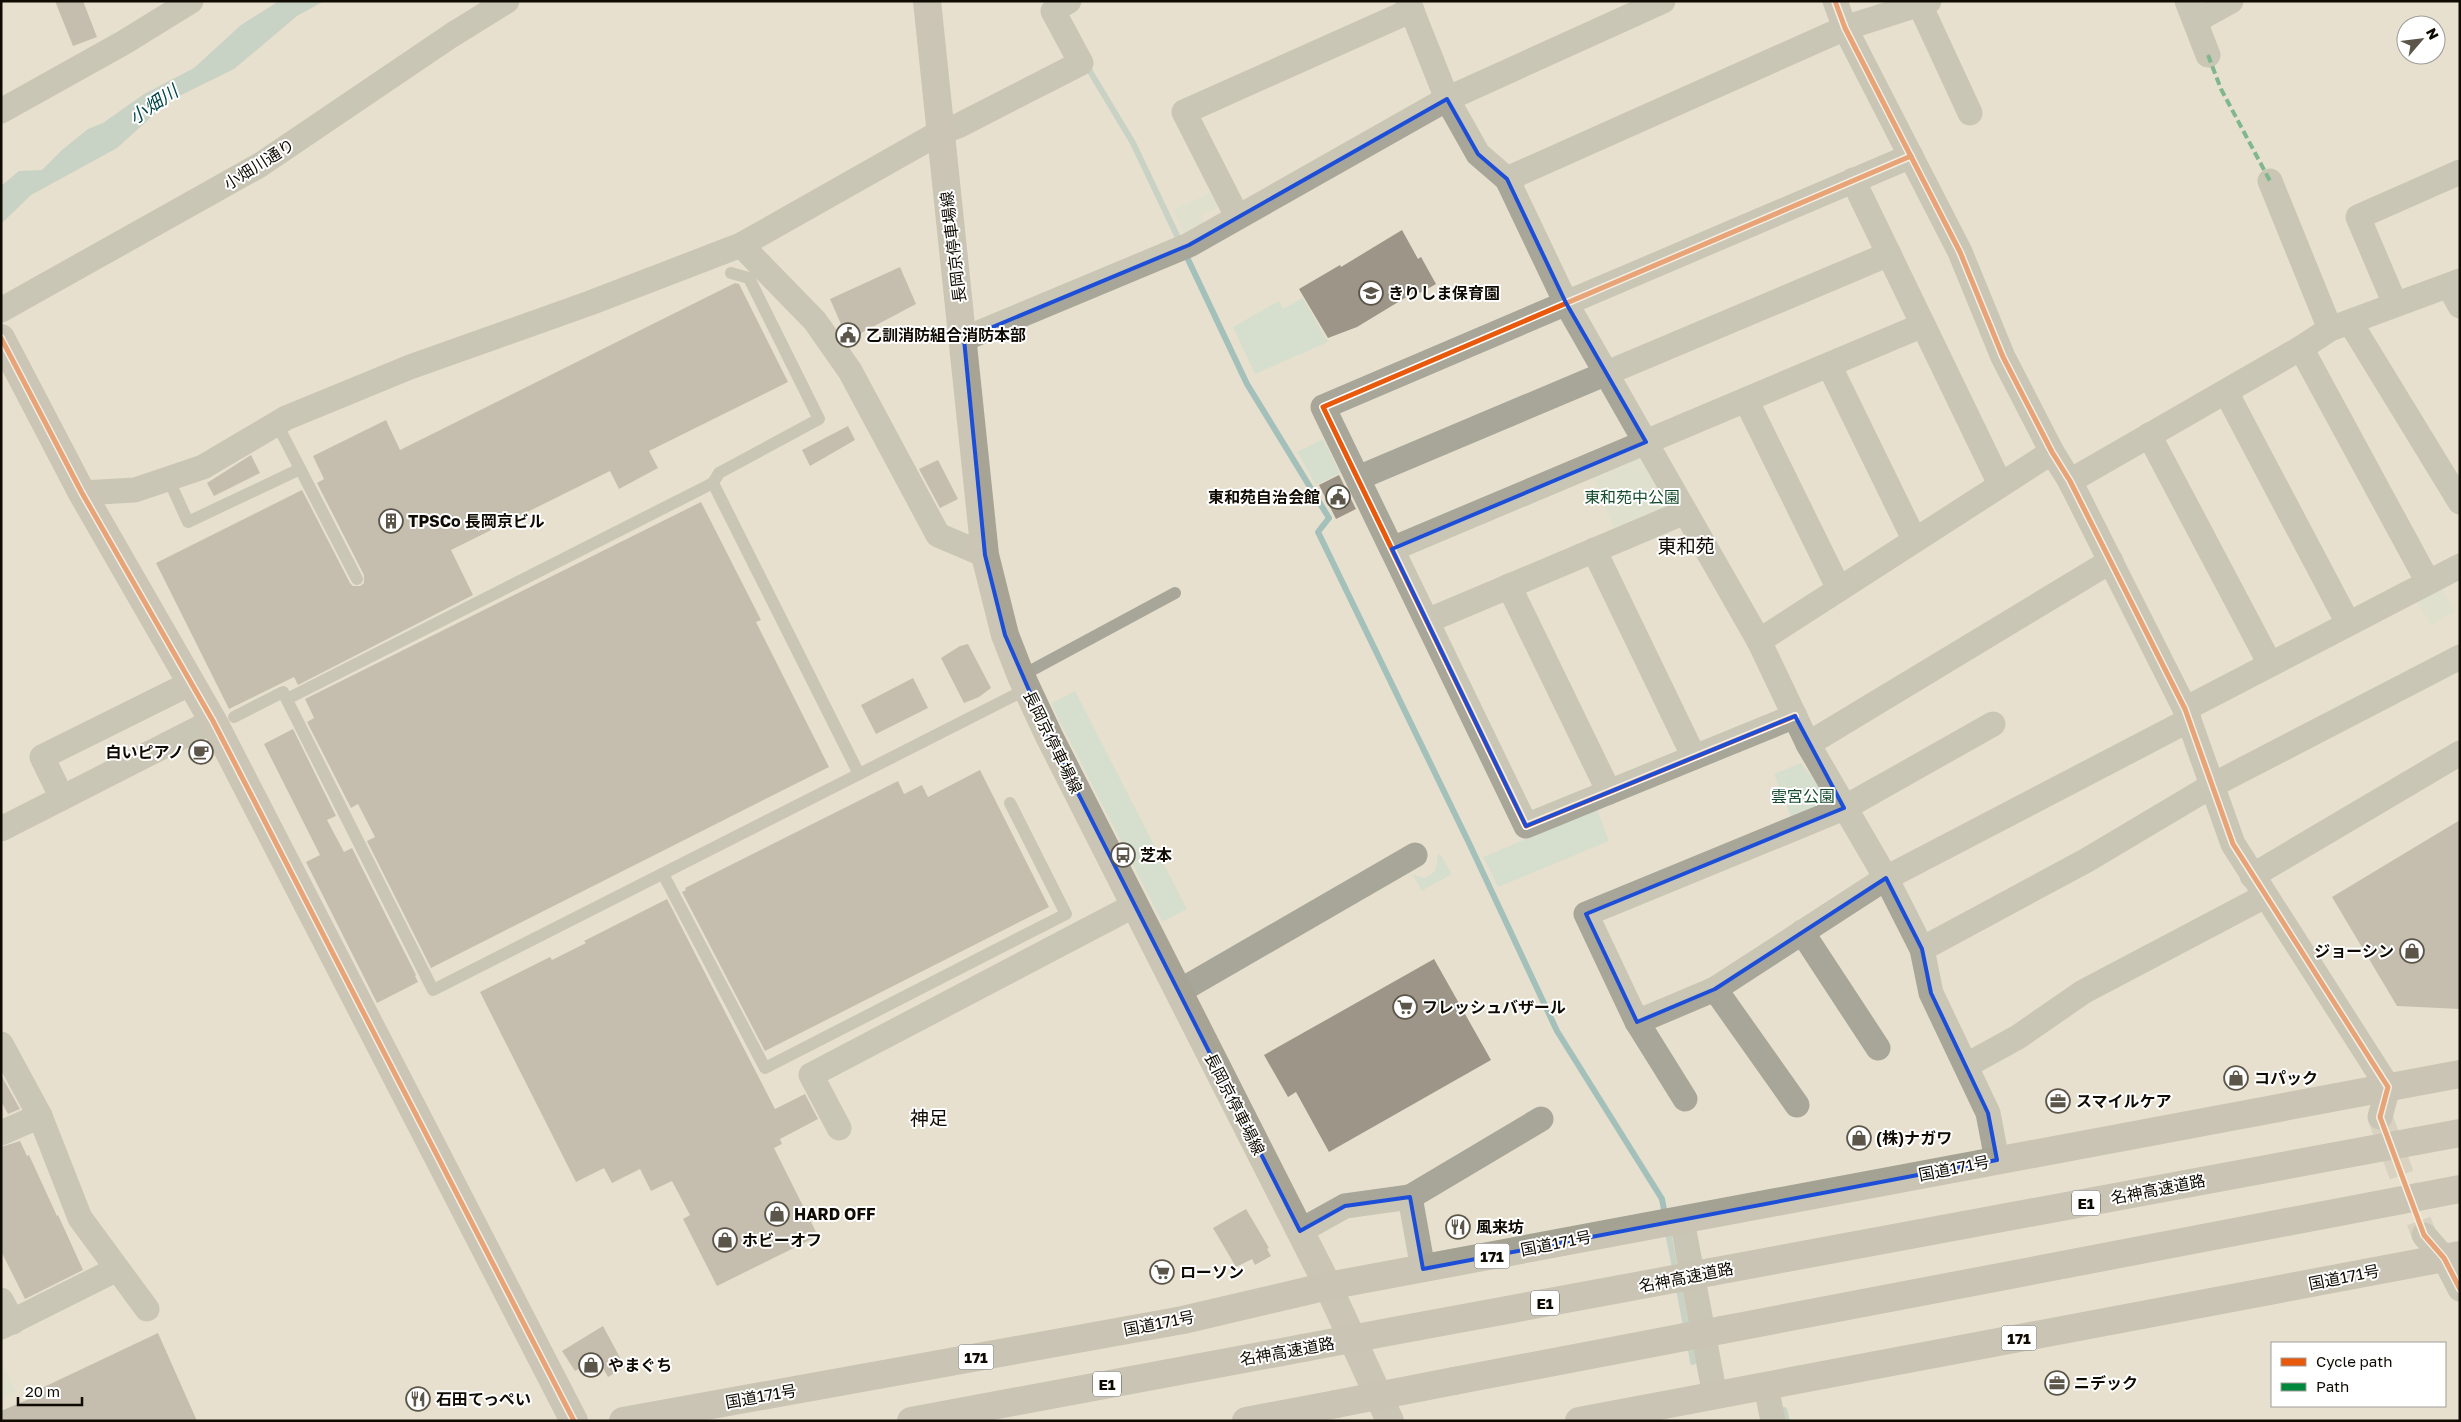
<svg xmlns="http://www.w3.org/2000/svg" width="2461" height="1422" viewBox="0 0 2461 1422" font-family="'Golos Text','Noto Sans JP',sans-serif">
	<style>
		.green { fill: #d6dfce }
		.water { fill: #a3c0ba }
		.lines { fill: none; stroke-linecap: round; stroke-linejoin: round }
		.stream { stroke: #a3c0ba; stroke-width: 6 }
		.building { fill: #9c9588 }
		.street-tunnel { stroke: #c7c0af; stroke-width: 25; stroke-dasharray: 25 12; stroke-linecap: butt }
		.lane { stroke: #a7a698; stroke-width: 12 }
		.street { stroke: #a7a698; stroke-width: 25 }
		.secondary { stroke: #a7a495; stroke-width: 28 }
		.highway { stroke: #a4a292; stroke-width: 28 }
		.highway-bridge { stroke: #a4a292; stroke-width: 28 }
		.quiet { stroke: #00873e; stroke-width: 4; stroke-dasharray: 8 4; stroke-linecap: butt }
		.cycleway-casing { stroke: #fff; stroke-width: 8 }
		.cycleway { stroke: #e8590c; stroke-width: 5 }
		.marked { fill: none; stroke: #1d4ed8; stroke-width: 4; stroke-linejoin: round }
		.labels { text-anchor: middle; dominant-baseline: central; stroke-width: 4; stroke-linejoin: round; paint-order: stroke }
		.shield { fill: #fff; stroke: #57544e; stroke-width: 1 }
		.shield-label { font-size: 15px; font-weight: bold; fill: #0f0b02 }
		.street-label { font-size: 16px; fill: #0f0b02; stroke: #fff }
		.poi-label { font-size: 16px; font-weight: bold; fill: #0f0b02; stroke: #fff; text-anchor: start }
		.park-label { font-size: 16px; fill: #164c2d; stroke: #fff }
		.water-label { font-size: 18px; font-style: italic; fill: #004647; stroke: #fff }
		.quarter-label { font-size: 19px; fill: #0f0b02; stroke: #fff }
	</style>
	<rect width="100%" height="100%" fill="#e8e0ce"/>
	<g class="green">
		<polygon points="1214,191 1221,206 1201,215 1205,225 1185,235 1173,210"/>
		<polygon points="1303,298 1328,342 1255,374 1233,327 1279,301 1283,309"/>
		<polygon points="1323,439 1340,473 1316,485 1297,452"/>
		<polygon points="1634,457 1645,460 1669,504 1665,514 1617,535 1592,476"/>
		<polygon points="2440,584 2455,612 2430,625 2415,597"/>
		<polygon points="1075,691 1187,909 1162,922 1056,714 1052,703"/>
		<polygon points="1801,763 1829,799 1828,808 1793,822 1774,774"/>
		<polygon points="1597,809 1609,841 1498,887 1483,857"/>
		<path d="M1440,854L1452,874L1422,891L1412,874L1424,878C1435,874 1438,867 1437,856Z"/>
		<polygon points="1,1360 17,1392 1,1400"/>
	</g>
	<polygon class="water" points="279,1 324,1 297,16 234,69 169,101 117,148 31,195 1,224 1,186 19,171 42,170 62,150 88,129 103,123 144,94 194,68 241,25"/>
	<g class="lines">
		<g class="stream">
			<polyline points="1088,68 1133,143 1181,244"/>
			<polyline points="1185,253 1247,384 1329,518 1318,532 1469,843 1557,1031 1662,1199 1665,1215"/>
			<polyline points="1667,1228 1676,1272"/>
			<polyline points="1678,1284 1687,1331"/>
			<polyline points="1690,1343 1693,1362"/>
			<polyline points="1784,1410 1787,1421"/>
		</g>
	</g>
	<g class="building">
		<polygon points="55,1 83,1 97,37 73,46"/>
		<polygon points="1402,230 1418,259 1421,257 1436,284 1420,293 1418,290 1357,327 1328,338 1299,289 1340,265 1341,267"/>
		<polygon points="900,267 916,304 848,340 830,299"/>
		<polygon points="735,283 739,284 788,382 649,451 658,468 619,489 610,471 451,550 473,595 298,685 294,677 229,709 156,563 302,490 350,583 353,586 360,586 364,583 364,575 317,483 324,479 313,456 386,420 400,450"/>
		<polygon points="848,426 855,440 810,466 802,450"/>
		<polygon points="251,455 260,473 214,496 207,483"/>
		<polygon points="938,460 958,499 940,508 919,469"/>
		<polygon points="1339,475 1356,509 1336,519 1319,485"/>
		<polygon points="701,502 761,620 756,622 829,767 431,968 367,841 375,837 358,804 351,808 307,722 314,718 305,699"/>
		<polygon points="968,644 991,688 979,697 964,703 941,658 960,646"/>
		<polygon points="913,678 928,708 876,734 861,705"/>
		<polygon points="293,729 336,816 327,820 344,852 352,848 416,975 415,976 418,982 377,1003 306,862 320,855 264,744"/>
		<polygon points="980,770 1049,907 765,1051 682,892 686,890 685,888 898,781 904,794 922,785 928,797"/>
		<polygon points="2460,820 2460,1009 2397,1006 2332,897"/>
		<polygon points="667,899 775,1109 805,1094 818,1119 780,1139 782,1144 774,1148 818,1236 717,1286 683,1219 690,1215 672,1181 651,1191 640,1169 612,1183 604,1168 576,1182 480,992 550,957 552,960 586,943 584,941"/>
		<polygon points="1434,959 1491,1060 1329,1152 1296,1092 1288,1097 1264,1055"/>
		<polygon points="1,1075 20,1109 8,1114 1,1101"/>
		<polygon points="20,1141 27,1156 29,1155 57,1216 58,1215 83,1270 25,1299 1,1251 1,1147"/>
		<polygon points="1246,1209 1269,1248 1267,1249 1271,1256 1255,1265 1252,1259 1236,1267 1213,1228"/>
		<polygon points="603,1326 625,1367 608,1377 597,1357 575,1371 562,1351"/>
		<polygon points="158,1333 197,1421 1,1421 1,1411 29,1399 27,1395"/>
	</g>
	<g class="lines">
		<polyline class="street-tunnel" points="2380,1117 2424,1235"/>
		<g class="lane">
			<polyline points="277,424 357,579"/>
			<polyline points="168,478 188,522 300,469"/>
			<polyline points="713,483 719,473 819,419 749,278 731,273"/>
			<polyline points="1021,676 1175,593"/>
			<polyline points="287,699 713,483 859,774"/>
			<polyline points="234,717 283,692 433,990 1027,689"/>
			<polyline points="663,874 765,1068 1066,914 1010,803"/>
		</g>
		<g class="street">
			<polyline points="1408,1 1447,99 1478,154 1507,179 1566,303 1759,641 1808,744 1886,878 1922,949 1931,993 1988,1113 1997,1160"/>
			<polyline points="1835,1 1845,28 1960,252 2003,357 2052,452 2070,481 2185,709 2233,844 2388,1087 2380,1117"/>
			<polyline points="2187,1 2208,55"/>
			<polyline points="1920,5 1970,113"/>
			<polyline points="2195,21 2231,1"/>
			<polyline points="1,111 123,43 191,1"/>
			<polyline points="1507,179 1845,28 1929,1"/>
			<polyline points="1853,180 2000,484"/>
			<polyline points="2270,181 2330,329"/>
			<polyline points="1237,216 1184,112 1412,10"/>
			<polyline points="741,245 815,321 850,371 938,535 985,555"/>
			<polyline points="2449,286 2460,306"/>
			<polyline points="2395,304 2358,217 2460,172"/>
			<polyline points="1,310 260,165 452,35 507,1"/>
			<polyline points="2350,322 2460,502"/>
			<polyline points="964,339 1189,245 1447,99 1663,1"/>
			<polyline points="2301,348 2428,582"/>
			<polyline points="1829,365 1914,539"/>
			<polyline points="2226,392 2348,623"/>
			<polyline points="1746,400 1839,589"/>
			<polyline points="2149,435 2270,664"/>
			<polyline points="1358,478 1889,254"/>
			<polyline points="2070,481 2301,348 2330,329 2460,281"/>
			<polyline points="82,493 135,490 203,467 286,418 410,367 590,303 741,245 939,133 958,126 1081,63 1053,11 1069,1"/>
			<polyline points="1392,549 1923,325"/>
			<polyline points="1594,550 1694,757"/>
			<polyline points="1509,586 1609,792"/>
			<polyline points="1427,621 1685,512"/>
			<polyline points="1759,641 2052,452"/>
			<polyline points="2185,709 2460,566"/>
			<polyline points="1795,716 1526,826 1323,407 1911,156"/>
			<polyline points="1808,744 2111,561"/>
			<polyline points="62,798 42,757 191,683"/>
			<polyline points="1,829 213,721"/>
			<polyline points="2252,876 2460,753"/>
			<polyline points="1802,932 1878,1048"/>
			<polyline points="1922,949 2087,860 2213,785 2460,657"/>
			<polyline points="1715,989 1797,1105"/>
			<polyline points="1178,992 1415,855"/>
			<polyline points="1637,1022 1715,989 1886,878 2189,720"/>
			<polyline points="1,1044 40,1116 80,1218 147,1309"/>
			<polyline points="1967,1065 2018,1037 2083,992 2265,896"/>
			<polyline points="1685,1099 1637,1022 1586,914 1844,808 1993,724"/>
			<polyline points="839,1128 811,1075 1135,905"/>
			<polyline points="1,1133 40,1116"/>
			<polyline points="1682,1220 1715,1396"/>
			<polyline points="1300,1231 1345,1206 1410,1197"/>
			<polyline points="2424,1235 2444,1258 2460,1289"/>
			<polyline points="1423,1269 1410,1197 1541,1119"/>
			<polyline points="1,1300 13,1322"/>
			<polyline points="1,1327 117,1269"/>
			<polyline points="1766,1386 1773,1421"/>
		</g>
		<g class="secondary">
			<polyline points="927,1 985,555 1005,635 1021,676 1049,736 1328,1286 1390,1421"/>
			<polyline points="1,338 82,493 213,721 574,1421"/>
		</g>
		<g class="highway">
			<polyline points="1711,1272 2460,1133"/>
			<polyline points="1415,1327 1674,1279"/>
			<polyline points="1722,1330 2460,1189"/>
			<polyline points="1454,1381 1685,1337"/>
			<polyline points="623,1421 1183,1320 1328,1286 2460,1074"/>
			<polyline points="911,1421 1303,1348"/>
			<polyline points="1246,1421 1336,1404"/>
			<polyline points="1579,1421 2460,1255"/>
		</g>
		<g class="highway-bridge">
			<polyline points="1674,1279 1711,1272"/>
			<polyline points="1685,1337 1722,1330"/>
			<polyline points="1303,1348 1415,1327"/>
			<polyline points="1336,1404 1454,1381"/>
		</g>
		<polyline class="quiet" points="2208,55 2221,89 2270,181"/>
		<g class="cycleway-casing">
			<g id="cycleway">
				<polyline points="1835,1 1845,28 1960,252 2003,357 2052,452 2070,481 2185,709 2233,844 2388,1087 2380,1117 2424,1235 2444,1258 2460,1289"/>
				<polyline points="1,338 82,493 213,721 574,1421"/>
				<polyline points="1795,716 1526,826 1323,407 1911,156"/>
			</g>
		</g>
		<use href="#cycleway" class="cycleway"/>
	</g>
	<path d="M0 0H2461V1422H0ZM1447,99L1478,154L1507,179L1566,303L1646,442L1392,549L1526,826L1795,716L1844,808L1586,914L1637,1022L1715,989L1886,878L1922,949L1931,993L1988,1113L1997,1160L1423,1269L1410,1197L1345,1206L1300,1231L1049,736L1005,635L985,555L964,339L1189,245Z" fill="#e8e0ce" fill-opacity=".55" fill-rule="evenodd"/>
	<path class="marked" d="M1447,99L1478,154L1507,179L1566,303L1646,442L1392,549L1526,826L1795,716L1844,808L1586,914L1637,1022L1715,989L1886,878L1922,949L1931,993L1988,1113L1997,1160L1423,1269L1410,1197L1345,1206L1300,1231L1049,736L1005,635L985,555L964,339L1189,245Z"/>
	<defs>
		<g id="school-ring" transform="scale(1.25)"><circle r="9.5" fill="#fff" stroke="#5b5649" stroke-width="1.5"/><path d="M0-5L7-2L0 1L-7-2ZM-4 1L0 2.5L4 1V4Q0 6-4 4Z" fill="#5b5649"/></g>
		<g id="civic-ring" transform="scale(1.25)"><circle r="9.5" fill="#fff" stroke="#5b5649" stroke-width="1.5"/><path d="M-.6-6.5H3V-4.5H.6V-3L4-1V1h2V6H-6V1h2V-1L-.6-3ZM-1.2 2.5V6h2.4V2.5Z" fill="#5b5649"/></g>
		<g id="building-ring" transform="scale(1.25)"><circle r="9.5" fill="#fff" stroke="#5b5649" stroke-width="1.5"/><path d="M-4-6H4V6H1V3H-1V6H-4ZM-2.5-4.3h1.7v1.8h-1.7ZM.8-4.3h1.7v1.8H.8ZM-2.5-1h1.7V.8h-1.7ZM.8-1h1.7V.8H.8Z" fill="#5b5649"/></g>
		<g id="cafe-ring" transform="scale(1.25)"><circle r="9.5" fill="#fff" stroke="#5b5649" stroke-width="1.5"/><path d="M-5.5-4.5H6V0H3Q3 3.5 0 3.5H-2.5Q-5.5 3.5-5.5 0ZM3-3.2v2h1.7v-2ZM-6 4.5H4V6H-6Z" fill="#5b5649"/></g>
		<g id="bus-ring" transform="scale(1.25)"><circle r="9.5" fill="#fff" stroke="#5b5649" stroke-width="1.5"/><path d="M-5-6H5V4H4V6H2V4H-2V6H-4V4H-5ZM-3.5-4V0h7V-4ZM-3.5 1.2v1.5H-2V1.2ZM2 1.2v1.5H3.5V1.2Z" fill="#5b5649"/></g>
		<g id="shop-ring" transform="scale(1.25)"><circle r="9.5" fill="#fff" stroke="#5b5649" stroke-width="1.5"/><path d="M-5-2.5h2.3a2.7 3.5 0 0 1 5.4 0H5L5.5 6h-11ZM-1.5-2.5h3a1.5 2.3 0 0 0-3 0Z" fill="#5b5649"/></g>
		<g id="supermarket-ring" transform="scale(1.25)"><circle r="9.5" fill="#fff" stroke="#5b5649" stroke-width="1.5"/><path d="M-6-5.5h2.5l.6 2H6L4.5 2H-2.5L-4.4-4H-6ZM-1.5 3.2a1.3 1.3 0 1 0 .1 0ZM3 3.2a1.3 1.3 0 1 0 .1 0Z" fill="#5b5649"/></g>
		<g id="office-ring" transform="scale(1.25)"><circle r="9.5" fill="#fff" stroke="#5b5649" stroke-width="1.5"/><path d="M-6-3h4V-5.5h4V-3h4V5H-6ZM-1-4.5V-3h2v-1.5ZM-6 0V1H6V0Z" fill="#5b5649"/></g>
		<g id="restaurant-ring" transform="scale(1.25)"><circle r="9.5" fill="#fff" stroke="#5b5649" stroke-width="1.5"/><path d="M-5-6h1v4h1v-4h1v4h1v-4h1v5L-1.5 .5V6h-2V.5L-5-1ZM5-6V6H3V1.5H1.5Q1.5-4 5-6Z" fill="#5b5649"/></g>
	</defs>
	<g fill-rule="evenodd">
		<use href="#school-ring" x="1371" y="293"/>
		<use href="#civic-ring" x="848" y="335"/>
		<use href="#civic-ring" x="1338" y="497"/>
		<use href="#building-ring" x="391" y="521"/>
		<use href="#cafe-ring" x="201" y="752"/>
		<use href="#bus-ring" x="1123" y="855"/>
		<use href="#shop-ring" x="2412" y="951"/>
		<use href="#supermarket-ring" x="1405" y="1007"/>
		<use href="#shop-ring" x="2236" y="1078"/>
		<use href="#office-ring" x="2058" y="1101"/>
		<use href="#shop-ring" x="1859" y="1138"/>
		<use href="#shop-ring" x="777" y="1214"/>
		<use href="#restaurant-ring" x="1458" y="1227"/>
		<use href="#shop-ring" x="725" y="1240"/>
		<use href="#supermarket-ring" x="1162" y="1272"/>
		<use href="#shop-ring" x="591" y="1365"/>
		<use href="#office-ring" x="2057" y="1383"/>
		<use href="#restaurant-ring" x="418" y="1399"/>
	</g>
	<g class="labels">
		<g class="shield">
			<rect x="2072" y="1190.5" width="28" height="25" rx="4"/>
			<rect x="1474.5" y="1243.5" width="35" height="25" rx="4"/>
			<rect x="1531" y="1290.5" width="28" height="25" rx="4"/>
			<rect x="2001.5" y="1325.5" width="35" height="25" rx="4"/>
			<rect x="958.5" y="1344.5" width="35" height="25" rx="4"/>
			<rect x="1093" y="1371.5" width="28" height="25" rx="4"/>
		</g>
		<g class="shield-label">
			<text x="2086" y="1203">E1</text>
			<text x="1492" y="1256">171</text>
			<text x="1545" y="1303">E1</text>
			<text x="2019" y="1338">171</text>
			<text x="976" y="1357">171</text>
			<text x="1107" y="1384">E1</text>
		</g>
		<g class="street-label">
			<text transform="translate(259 164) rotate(-32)">小畑川通り</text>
			<text transform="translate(953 247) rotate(-97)">長岡京停車場線</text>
			<text transform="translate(1053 742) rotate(64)">長岡京停車場線</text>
			<text transform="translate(1235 1104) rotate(63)">長岡京停車場線</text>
			<text transform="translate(1954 1168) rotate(-11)">国道171号</text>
			<text transform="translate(2158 1189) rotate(-11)">名神高速道路</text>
			<text transform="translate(1556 1243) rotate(-11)">国道171号</text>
			<text transform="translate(1686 1277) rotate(-11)">名神高速道路</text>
			<text transform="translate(2344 1277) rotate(-11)">国道171号</text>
			<text transform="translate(1159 1323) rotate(-11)">国道171号</text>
			<text transform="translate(1287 1351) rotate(-10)">名神高速道路</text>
			<text transform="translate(761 1396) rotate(-10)">国道171号</text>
		</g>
		<g class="poi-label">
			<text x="1388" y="293">きりしま保育園</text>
			<text x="866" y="335">乙訓消防組合消防本部</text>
			<text x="1320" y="497" text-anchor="end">東和苑自治会館</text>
			<text x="408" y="521">TPSCo 長岡京ビル</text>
			<text x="184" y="752" text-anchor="end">白いピアノ</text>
			<text x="1140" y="855">芝本</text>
			<text x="2394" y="951" text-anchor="end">ジョーシン</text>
			<text x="1422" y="1007">フレッシュバザール</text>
			<text x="2254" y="1078">コパック</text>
			<text x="2076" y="1101">スマイルケア</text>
			<text x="1876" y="1138">(株)ナガワ</text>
			<text x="794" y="1214">HARD OFF</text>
			<text x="1476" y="1227">風来坊</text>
			<text x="742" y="1240">ホビーオフ</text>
			<text x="1180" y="1272">ローソン</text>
			<text x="608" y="1365">やまぐち</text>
			<text x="2074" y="1383">ニデック</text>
			<text x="436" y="1399">石田てっぺい</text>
		</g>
		<g class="park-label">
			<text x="1632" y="497">東和苑中公園</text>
			<text x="1803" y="796">雲宮公園</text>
		</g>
		<g class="water-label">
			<text transform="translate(153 104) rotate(-34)">小畑川</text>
		</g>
		<g class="quarter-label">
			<text x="1686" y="545">東和苑</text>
			<text x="929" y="1117">神足</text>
		</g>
	</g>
	<rect width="2461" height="1422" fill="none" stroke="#0f0b02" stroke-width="5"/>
	<rect x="2271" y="1342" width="175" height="65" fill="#ffffff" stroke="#9f9d9a"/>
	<rect x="2281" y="1358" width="25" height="8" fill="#e8590c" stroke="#9f9d9a"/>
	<text x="2316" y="1367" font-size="15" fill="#0f0b02">Cycle path</text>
	<rect x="2281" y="1383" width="25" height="8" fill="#00873e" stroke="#9f9d9a"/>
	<text x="2316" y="1392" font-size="15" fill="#0f0b02">Path</text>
	<g transform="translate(2421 40) rotate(62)"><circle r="24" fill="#ffffff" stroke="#9f9d9a"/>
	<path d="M0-4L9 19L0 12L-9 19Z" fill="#5b5649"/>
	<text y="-8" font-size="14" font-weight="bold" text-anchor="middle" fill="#0f0b02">N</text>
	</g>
	<path d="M18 1397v8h64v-8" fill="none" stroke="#0f0b02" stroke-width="2.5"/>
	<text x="25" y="1397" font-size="15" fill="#0f0b02" stroke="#ffffff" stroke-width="4" paint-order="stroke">20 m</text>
</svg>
